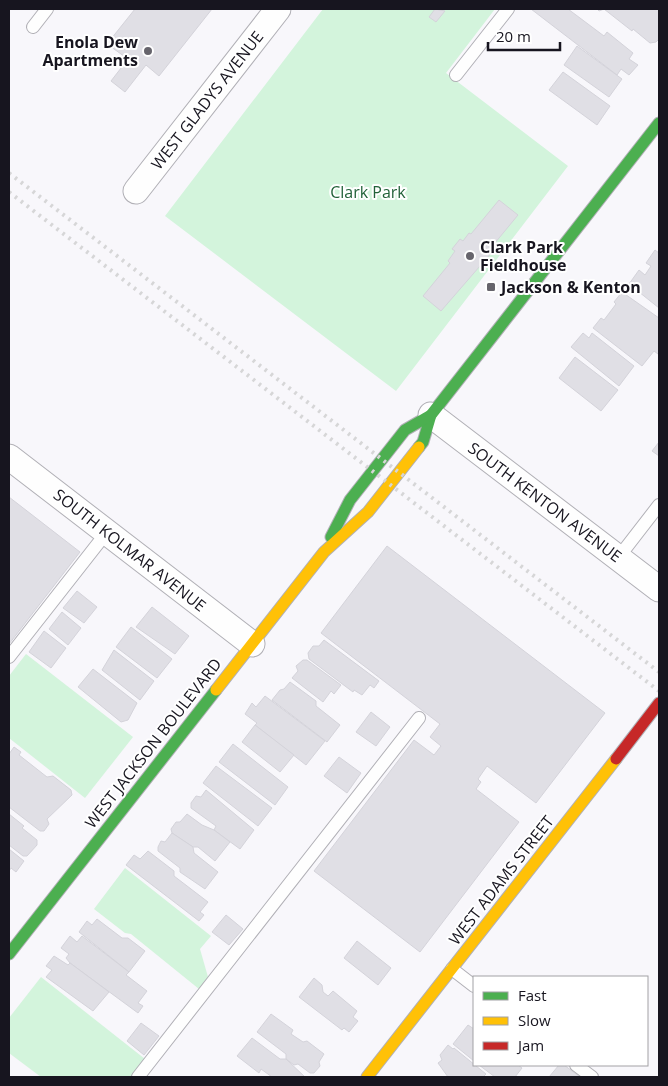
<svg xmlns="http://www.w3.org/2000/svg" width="668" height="1086" viewBox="0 0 668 1086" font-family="'Open Sans',sans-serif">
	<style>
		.green { fill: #d3f4dc }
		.building { fill: #e0dfe5; stroke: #d4d3da }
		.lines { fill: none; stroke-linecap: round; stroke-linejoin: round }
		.lane-casing { stroke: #b1b0b6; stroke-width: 14 }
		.street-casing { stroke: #b1b0b6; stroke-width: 27 }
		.fast-casing { stroke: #b1b0b6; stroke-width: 13 }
		.slow-casing { stroke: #b1b0b6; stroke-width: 13 }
		.jam-casing { stroke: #b1b0b6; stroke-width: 13 }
		.lane { stroke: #fefefe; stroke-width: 12 }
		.street { stroke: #fefefe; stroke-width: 25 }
		.fast { stroke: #4caf50; stroke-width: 11 }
		.slow { stroke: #ffc107; stroke-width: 11 }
		.jam { stroke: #c62828; stroke-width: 11 }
		.rail { stroke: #d6d6d7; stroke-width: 4; stroke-dasharray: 2.5 5; stroke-linecap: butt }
		.poi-dot { fill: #66646c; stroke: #fff; stroke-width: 2 }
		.labels { text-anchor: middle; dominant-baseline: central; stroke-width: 4; stroke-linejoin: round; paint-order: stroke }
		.poi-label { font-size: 16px; font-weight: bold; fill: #17151f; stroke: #fff; text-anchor: start }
		.street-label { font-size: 16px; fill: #17151f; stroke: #fff }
		.park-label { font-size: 16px; fill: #226239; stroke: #fff }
	</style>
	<rect width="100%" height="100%" fill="#f8f7fb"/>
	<g class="green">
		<polygon points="323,9 495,9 446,73 568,166 396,391 165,216"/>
		<polygon points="26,654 133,737 85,798 9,738 9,676"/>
		<polygon points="125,868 211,936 200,949 208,977 199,989 131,934 125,933 94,909"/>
		<polygon points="41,977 145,1059 131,1077 41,1077 9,1053 9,1018"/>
	</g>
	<g class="building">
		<polygon points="135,9 212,9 159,76 146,65 125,92 111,81 128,59 107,44"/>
		<polygon points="435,9 445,11 436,22 429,17"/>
		<polygon points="531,9 568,9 604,36 607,32 633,53 629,59 638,65 629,75 621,69 617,75"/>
		<polygon points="597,9 659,9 659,39 656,42 650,43 633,29 632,31 604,9 599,11"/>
		<polygon points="577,46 622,79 609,97 564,65"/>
		<polygon points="563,72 610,106 597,125 549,90"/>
		<polygon points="499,200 518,215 490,249 493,251 441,311 423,296 450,263 448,261 455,251 452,249 460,239 463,241 469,233 471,234"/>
		<polygon points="655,250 659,253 659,308 629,284 639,270 645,275 651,266 646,263"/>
		<polygon points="622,292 659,318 659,352 658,354 654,351 642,366 593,328 601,318 604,320 616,304 614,302"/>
		<polygon points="583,333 589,338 592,333 634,366 619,386 571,347"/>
		<polygon points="575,357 618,390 601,411 559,378"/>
		<polygon points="659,442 659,456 652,451"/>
		<polygon points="9,497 80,552 9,644"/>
		<polygon points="387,546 605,713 536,803 487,766 478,779 481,782 476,789 519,822 420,952 314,871 414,740 434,755 441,746 430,737 440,724 321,633"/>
		<polygon points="77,591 97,607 84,623 63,608"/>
		<polygon points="152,607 189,636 175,654 136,627"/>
		<polygon points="62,612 81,628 68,645 49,629"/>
		<polygon points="131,627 172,659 157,678 116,647"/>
		<polygon points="44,631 66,648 51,668 29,652"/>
		<polygon points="324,640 379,681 374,688 370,685 362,695 354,690 353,692 309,659 308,653 313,646 319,646"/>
		<polygon points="114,650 154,681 140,700 102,670"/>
		<polygon points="303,660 307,660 341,685 334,694 331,691 323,702 292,678 298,671 296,666"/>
		<polygon points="93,669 137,703 128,720 121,722 78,687"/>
		<polygon points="290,682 316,701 316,706 340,725 327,742 272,700 280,690 284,689"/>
		<polygon points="265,696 325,741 306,765 255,725 257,723 245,714 252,703 256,707"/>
		<polygon points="371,712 390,727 376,746 356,732"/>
		<polygon points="255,725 294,755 280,772 242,742"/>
		<polygon points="233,744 288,787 275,805 219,762"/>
		<polygon points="14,747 21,752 19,755 47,777 53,776 71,790 72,795 47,819 49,824 44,831 40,831 9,807 9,754"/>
		<polygon points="339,757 361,773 347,793 324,776"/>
		<polygon points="216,766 272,808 258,826 203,783"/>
		<polygon points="206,790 254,830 240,849 214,830 216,826 191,808 191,803 196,796 201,797"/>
		<polygon points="9,814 24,826 22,828 37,840 37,845 27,856 23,856 9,845"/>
		<polygon points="187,814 202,825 214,830 230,842 215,861 198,847 193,847 172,833 171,829 176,822 180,822"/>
		<polygon points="172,833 193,847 194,853 218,872 205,889 180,872 180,868 158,851 158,847 161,841 165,842"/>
		<polygon points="9,849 24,861 16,872 11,868 9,871"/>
		<polygon points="148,851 174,871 174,876 208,902 200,912 204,915 199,921 126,865 134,855 140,859"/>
		<polygon points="226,915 243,929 229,945 212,932"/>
		<polygon points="97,919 122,938 128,938 145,951 129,972 79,932 87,921 92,925"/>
		<polygon points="70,936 77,942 82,936 129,972 126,975 147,991 138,1003 143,1006 138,1013 70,963 66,958 69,954 61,948"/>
		<polygon points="357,941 391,968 378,985 344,958"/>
		<polygon points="54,956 68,965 70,963 109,992 93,1011 46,977 52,970 46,966"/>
		<polygon points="314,978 322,985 323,992 328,996 333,991 357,1011 353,1017 358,1021 349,1032 344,1028 342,1030 299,997"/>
		<polygon points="271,1014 293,1030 291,1034 303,1042 307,1041 324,1054 319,1062 320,1066 314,1073 310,1073 298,1064 294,1065 286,1059 286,1054 257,1032"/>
		<polygon points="141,1023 159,1036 144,1055 127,1041"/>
		<polygon points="468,1025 474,1029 474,1061 453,1044"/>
		<polygon points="252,1038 280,1059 286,1059 305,1077 272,1077 261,1069 259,1073 237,1056"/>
		<polygon points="448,1045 453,1049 454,1048 486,1074 483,1077 448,1077 438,1063 442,1060 440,1055"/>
		<polygon points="479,1065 518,1065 522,1068 515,1077 495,1077"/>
		<polygon points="559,1065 564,1065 580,1077 549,1077"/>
	</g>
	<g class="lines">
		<g class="lane-casing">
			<g id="lane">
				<polyline points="33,27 47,9"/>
				<polyline points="456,75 508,9"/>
				<polyline points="618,558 659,505"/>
				<polyline points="9,657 107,532"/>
				<polyline points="452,969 474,986"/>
				<polyline points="576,1065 592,1077"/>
				<polyline points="138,1077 419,718"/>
			</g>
		</g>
		<g class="street-casing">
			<g id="street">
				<polyline points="136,191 278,9"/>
				<polyline points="431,415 659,589"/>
				<polyline points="9,457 252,644"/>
			</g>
		</g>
		<g class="fast-casing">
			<g id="fast">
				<polyline points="419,447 423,442 431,415 659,123"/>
				<polyline points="331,537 350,500 405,430 431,415"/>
				<polyline points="9,954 216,690"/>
			</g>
		</g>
		<g class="slow-casing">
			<g id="slow">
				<polyline points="216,690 324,552 368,512 419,447"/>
				<polyline points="367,1077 616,759"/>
			</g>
		</g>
		<g class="jam-casing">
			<polyline id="jam" points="616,759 659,703"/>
		</g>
		<use href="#lane" class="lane"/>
		<use href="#street" class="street"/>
		<use href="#fast" class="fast"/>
		<use href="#slow" class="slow"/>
		<use href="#jam" class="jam"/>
		<g class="rail">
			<polyline points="9,173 659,672"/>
			<polyline points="9,192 659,691"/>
		</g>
	</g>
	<g class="poi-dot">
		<circle cx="148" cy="51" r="5"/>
		<circle cx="470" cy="256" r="5"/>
		<rect x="486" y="282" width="10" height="10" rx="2.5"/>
	</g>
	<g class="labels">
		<g class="poi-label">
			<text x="138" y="42" text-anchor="end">Enola Dew<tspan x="138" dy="18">Apartments</tspan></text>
			<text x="480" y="247">Clark Park<tspan x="480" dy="18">Fieldhouse</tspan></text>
			<text x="501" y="287">Jackson &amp; Kenton</text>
		</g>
		<g class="street-label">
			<text transform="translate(207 100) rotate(-52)">WEST GLADYS AVENUE</text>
			<text transform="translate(545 502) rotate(37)">SOUTH KENTON AVENUE</text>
			<text transform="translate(130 550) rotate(38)">SOUTH KOLMAR AVENUE</text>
			<text transform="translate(153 743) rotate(-52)">WEST JACKSON BOULEVARD</text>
			<text transform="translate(501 880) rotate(-52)">WEST ADAMS STREET</text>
		</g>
		<g class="park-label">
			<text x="368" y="192">Clark Park</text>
		</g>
	</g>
	<rect width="668" height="1086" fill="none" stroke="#17151f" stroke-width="20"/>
	<rect x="473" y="976" width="175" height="90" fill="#ffffff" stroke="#a2a1a5"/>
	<rect x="483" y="992" width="25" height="8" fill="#4caf50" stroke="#a2a1a5"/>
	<text x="518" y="1001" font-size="15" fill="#17151f">Fast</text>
	<rect x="483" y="1017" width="25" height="8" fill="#ffc107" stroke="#a2a1a5"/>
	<text x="518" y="1026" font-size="15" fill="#17151f">Slow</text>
	<rect x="483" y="1042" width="25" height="8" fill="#c62828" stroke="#a2a1a5"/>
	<text x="518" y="1051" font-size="15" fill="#17151f">Jam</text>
	<path d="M488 42v8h72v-8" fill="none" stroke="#17151f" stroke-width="2.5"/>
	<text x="496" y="42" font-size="15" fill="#17151f" stroke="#ffffff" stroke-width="4" paint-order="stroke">20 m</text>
</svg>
